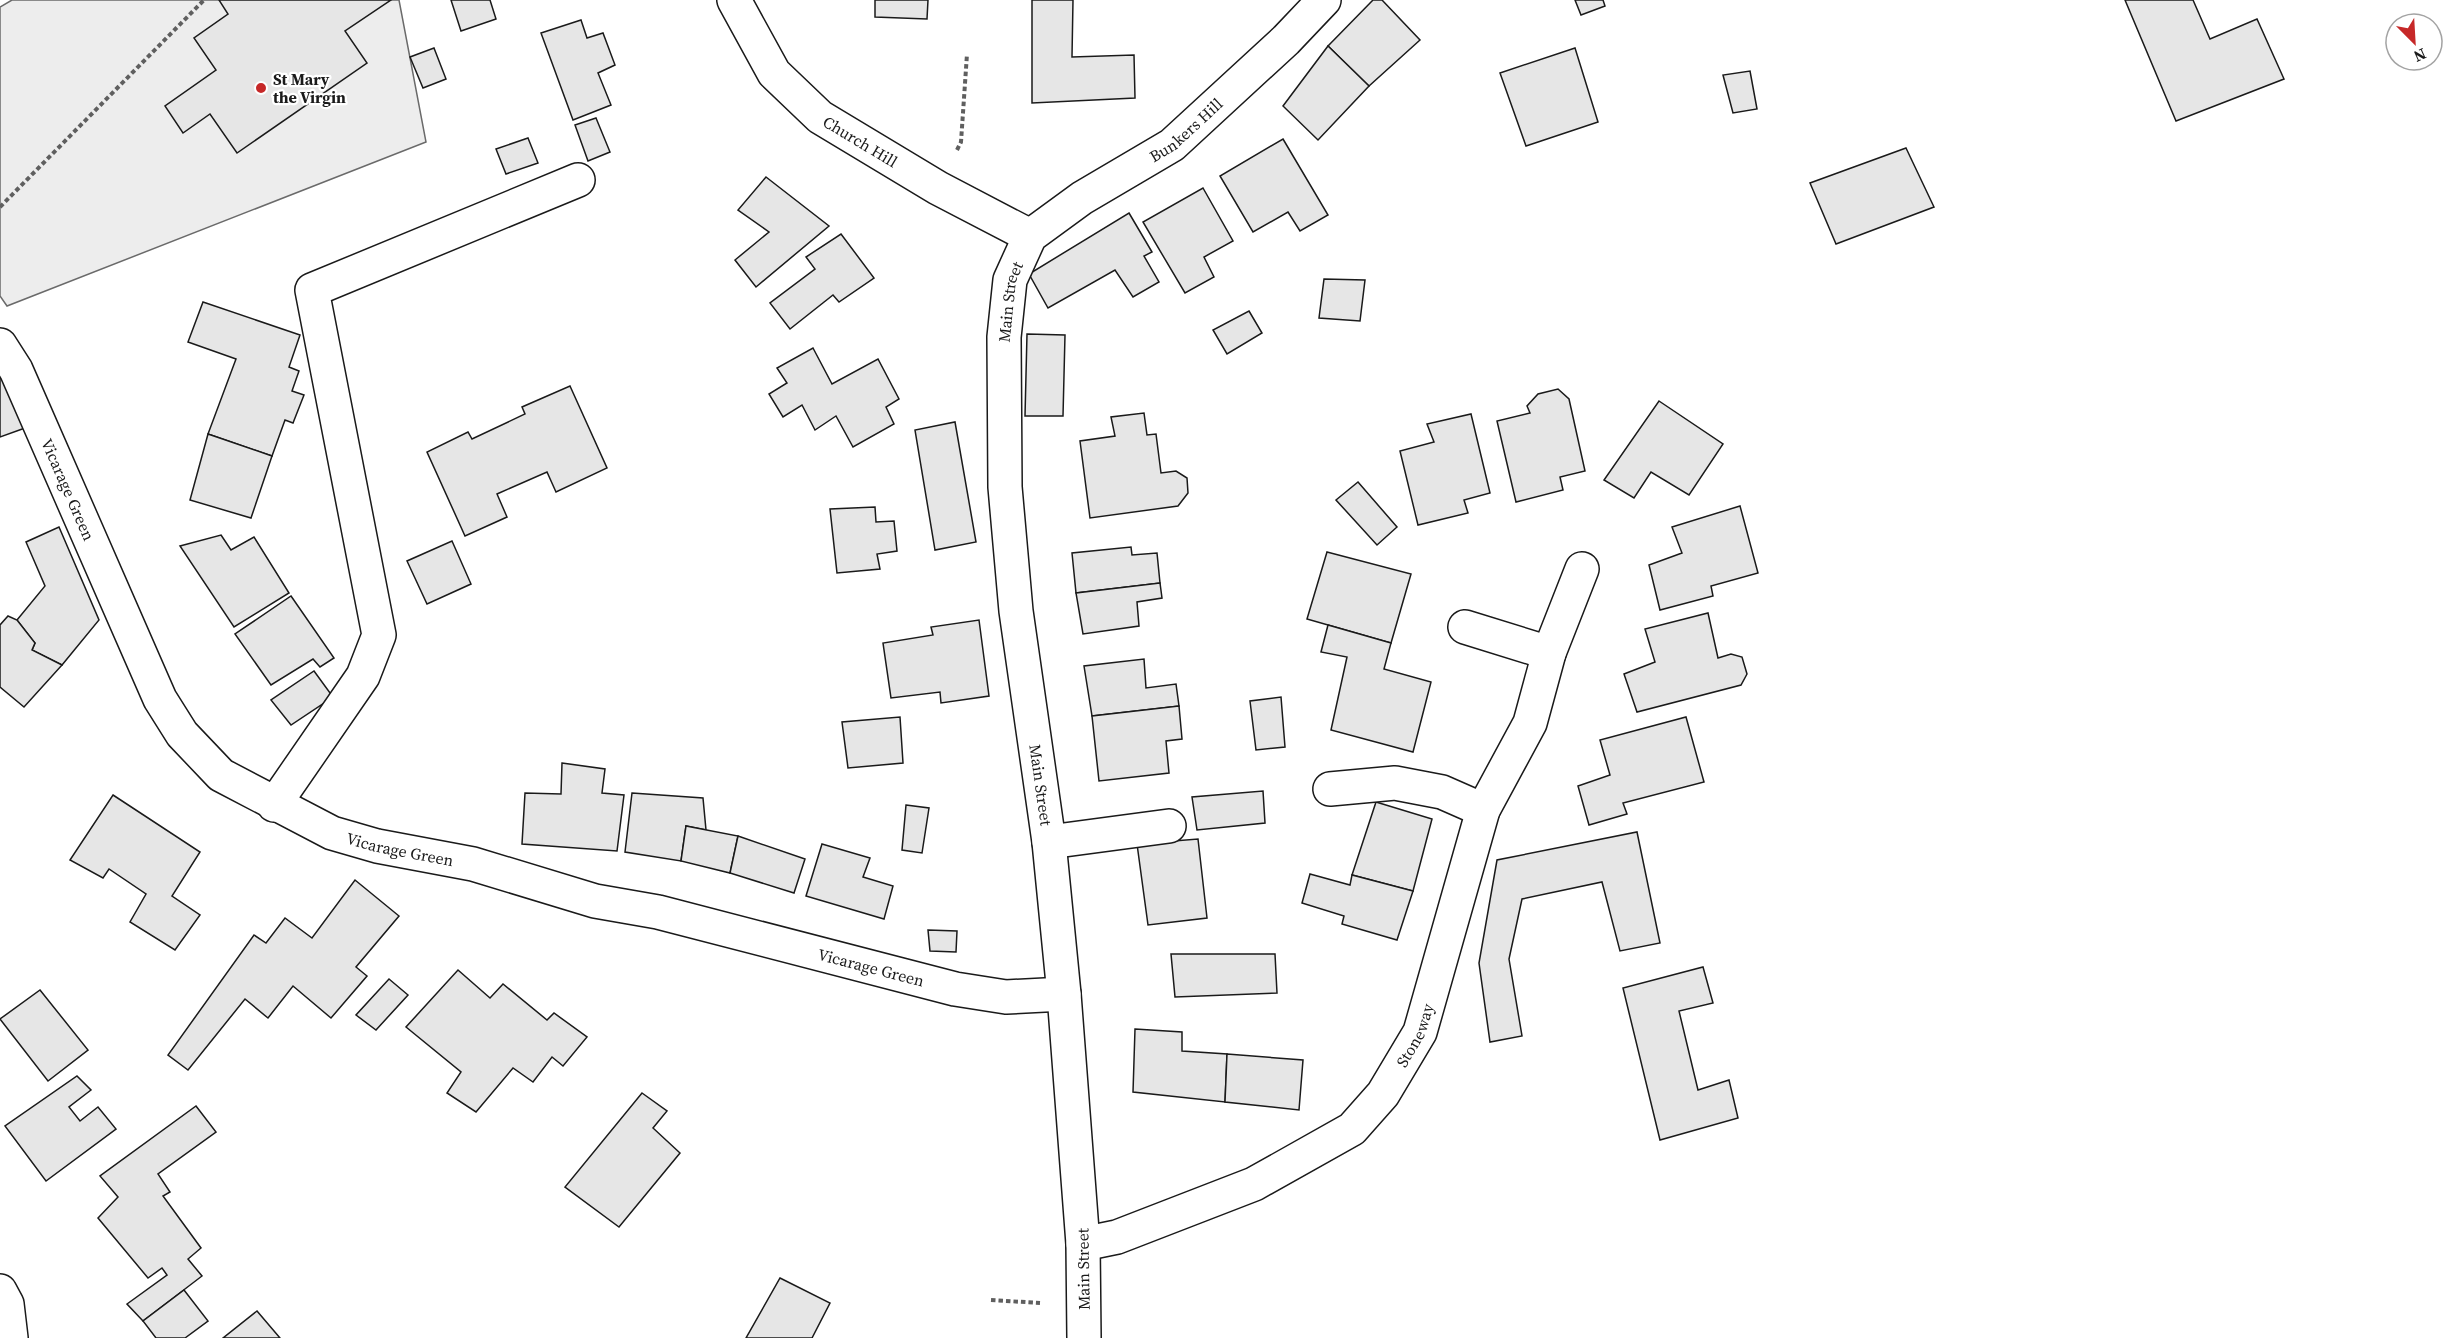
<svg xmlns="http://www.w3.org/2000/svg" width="2456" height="1338" viewBox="0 0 2456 1338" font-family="'Source Serif 4',serif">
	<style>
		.built { fill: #ededed; stroke: #6a6a6a; stroke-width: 1.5 }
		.building { fill: #e6e6e6; stroke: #1a1a1a; stroke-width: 1.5 }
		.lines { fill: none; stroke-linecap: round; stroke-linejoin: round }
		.minor-casing { stroke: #1a1a1a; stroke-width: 36 }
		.path { stroke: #5f5f5f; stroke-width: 4; stroke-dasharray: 4.5 3; stroke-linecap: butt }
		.minor { stroke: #fff; stroke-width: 33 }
		.poi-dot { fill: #c62828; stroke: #fff; stroke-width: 2 }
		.labels { text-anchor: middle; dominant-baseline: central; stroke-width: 4.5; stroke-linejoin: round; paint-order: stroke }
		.poi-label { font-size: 16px; font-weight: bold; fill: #1a1a1a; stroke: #fff; text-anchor: start }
		.street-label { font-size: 16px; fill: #1a1a1a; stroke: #fff }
	</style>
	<rect width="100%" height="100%" fill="#fff"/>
	<polygon class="built" points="12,0 399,0 426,142 7,306 0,296 0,7"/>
	<g class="building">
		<polygon points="219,0 391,0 345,31 367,63 237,153 210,114 183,133 165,106 216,70 194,38 228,14"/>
		<polygon points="451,0 490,0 496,19 461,31"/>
		<polygon points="875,0 928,0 927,19 875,17"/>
		<polygon points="1032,0 1073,0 1072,57 1134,55 1135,98 1032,103"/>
		<polygon points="1373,0 1382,0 1420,40 1369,86 1328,46"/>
		<polygon points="1575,0 1603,0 1605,6 1581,15"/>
		<polygon points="2125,0 2193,0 2210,39 2257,19 2284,79 2176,121"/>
		<polygon points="581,20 587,38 603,33 615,65 598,73 611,105 573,120 541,33"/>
		<polygon points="1328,46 1369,86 1318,140 1283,106"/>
		<polygon points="434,48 446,79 423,88 410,57"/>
		<polygon points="1575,48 1598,122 1526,146 1500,73"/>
		<polygon points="1750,71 1757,109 1733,113 1723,75"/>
		<polygon points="596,118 610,152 588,161 575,125"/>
		<polygon points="528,138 538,163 506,174 496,149"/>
		<polygon points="1283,139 1328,215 1300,231 1288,212 1253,232 1220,176"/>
		<polygon points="1906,148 1934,207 1836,244 1810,183"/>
		<polygon points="766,177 829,226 756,287 735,260 769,232 738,210"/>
		<polygon points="1203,188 1233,241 1204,257 1214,277 1185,293 1143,222"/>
		<polygon points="1129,213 1152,252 1144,256 1159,282 1133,297 1115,270 1048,308 1029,274"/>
		<polygon points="841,234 874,278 839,302 833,295 790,329 770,303 815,269 806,257"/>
		<polygon points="1324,279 1365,280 1360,321 1319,318"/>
		<polygon points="203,302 300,335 289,367 299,371 292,391 304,395 293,423 285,420 272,456 208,434 236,359 188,342"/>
		<polygon points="1249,311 1262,333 1227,354 1213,330"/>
		<polygon points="1027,334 1065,335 1063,416 1025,416"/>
		<polygon points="813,348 832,384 878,359 899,399 886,407 894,424 853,447 836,416 815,430 802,405 783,417 769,394 787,383 777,368"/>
		<polygon points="0,370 25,428 0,437"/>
		<polygon points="570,386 607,468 556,492 547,472 497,494 507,517 465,536 427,452 468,432 472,439 525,414 522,407"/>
		<polygon points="1558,389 1569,399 1585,471 1560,477 1563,490 1516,502 1497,421 1530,413 1527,406 1538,394"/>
		<polygon points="1659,401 1723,444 1689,495 1651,472 1634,498 1604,480"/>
		<polygon points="1144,413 1147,435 1156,434 1161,473 1176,471 1187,478 1188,493 1178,506 1090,518 1080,441 1115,436 1111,417"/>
		<polygon points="1471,414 1490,493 1464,500 1468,513 1418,525 1400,451 1434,442 1427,424"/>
		<polygon points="955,422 976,542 935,550 915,430"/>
		<polygon points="208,434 272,456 251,518 190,500"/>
		<polygon points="1358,482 1397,527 1377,545 1336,500"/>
		<polygon points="1740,506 1758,573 1711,586 1713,596 1660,610 1649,565 1682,553 1672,527"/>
		<polygon points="875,507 876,522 894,521 897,551 877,554 880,569 837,573 830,509"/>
		<polygon points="59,527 99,620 62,665 32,650 35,643 17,620 45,586 26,542"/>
		<polygon points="221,535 231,550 254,537 289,593 234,627 180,546"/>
		<polygon points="452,541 471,584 427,604 407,561"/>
		<polygon points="1131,547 1132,555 1157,553 1160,583 1076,593 1072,553"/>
		<polygon points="1327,552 1411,574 1391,643 1307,619"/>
		<polygon points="1160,583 1162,598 1137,602 1139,626 1083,634 1076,593"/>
		<polygon points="291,596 334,658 320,667 313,659 271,685 235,634"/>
		<polygon points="1708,613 1718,658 1731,654 1742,657 1747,674 1741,685 1637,712 1624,674 1655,662 1645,629"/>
		<polygon points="8,616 17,620 35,643 32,650 62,665 24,707 0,687 0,625"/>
		<polygon points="979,620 989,696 941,703 940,692 891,698 883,643 933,635 931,627"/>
		<polygon points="1328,625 1391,643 1384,669 1431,682 1413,752 1331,730 1347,657 1321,652"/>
		<polygon points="1144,659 1146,688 1176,684 1179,706 1092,716 1084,666"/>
		<polygon points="314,671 333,697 291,725 271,700"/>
		<polygon points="1281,697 1285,747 1256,750 1250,701"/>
		<polygon points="1179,706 1182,739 1166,741 1169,773 1099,781 1092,716"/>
		<polygon points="900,717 903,763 848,768 842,722"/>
		<polygon points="1686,717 1704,782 1623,803 1627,814 1589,825 1578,786 1610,775 1600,740"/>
		<polygon points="562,763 605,769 602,793 624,795 617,851 522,844 525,793 561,794"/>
		<polygon points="1263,791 1265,823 1197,830 1192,797"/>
		<polygon points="632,793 703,798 706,830 686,826 681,861 625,852"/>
		<polygon points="113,795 200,852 172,896 200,915 175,950 130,922 146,894 109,869 103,878 70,860"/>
		<polygon points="1376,802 1432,819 1413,891 1352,875"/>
		<polygon points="906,805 929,808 922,853 902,850"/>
		<polygon points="686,826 738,836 730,873 681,861"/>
		<polygon points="1637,832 1660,943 1620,951 1602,882 1522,899 1509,959 1522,1036 1490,1042 1479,963 1497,860"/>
		<polygon points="738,836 805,859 794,893 730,873"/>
		<polygon points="1198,839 1207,918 1148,925 1137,844"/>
		<polygon points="822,844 870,858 863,877 893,886 884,919 806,896"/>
		<polygon points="1310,874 1350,885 1352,875 1413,891 1397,940 1342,924 1344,916 1302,903"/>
		<polygon points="355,880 399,916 356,967 367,976 331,1018 293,986 268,1018 245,999 188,1070 168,1055 254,935 266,943 285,918 312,938"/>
		<polygon points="928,930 957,931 956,952 930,951"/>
		<polygon points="1171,954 1275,954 1277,993 1175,997"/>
		<polygon points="1703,967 1713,1003 1679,1011 1698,1090 1729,1080 1738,1118 1660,1140 1623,988"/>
		<polygon points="458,970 490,998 503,984 547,1020 554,1013 587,1037 563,1066 552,1057 533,1082 513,1068 476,1112 447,1093 461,1072 406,1027"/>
		<polygon points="389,979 408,995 376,1030 356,1015"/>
		<polygon points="40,990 88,1050 48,1081 0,1019"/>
		<polygon points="1135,1029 1182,1032 1182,1051 1227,1054 1225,1102 1133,1092"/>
		<polygon points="1227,1054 1303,1060 1299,1110 1225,1102"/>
		<polygon points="77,1076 91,1090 69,1107 80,1121 98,1107 116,1129 46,1181 5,1126"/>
		<polygon points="642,1093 667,1111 653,1128 680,1153 619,1227 565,1187"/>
		<polygon points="196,1106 216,1132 158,1174 170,1192 163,1196 201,1248 188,1259 202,1276 143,1321 127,1304 167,1275 162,1268 148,1278 98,1218 118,1197 100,1176"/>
		<polygon points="780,1278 830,1303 812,1338 746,1338"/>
		<polygon points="184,1290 208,1321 185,1338 156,1338 143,1321"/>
		<polygon points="257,1311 280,1338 223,1338"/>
	</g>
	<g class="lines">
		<g class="minor-casing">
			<g id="minor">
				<path id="s1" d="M734,0L774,73L820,117L938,188L1030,236"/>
				<path id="s2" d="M0,345L16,370L160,699L182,734L221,775L332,833L377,846L473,864L595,901L658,912L955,989L1006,997L1064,994"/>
				<polyline points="1465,627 1549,653"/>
				<polyline points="1330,789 1395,783 1442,792 1483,810"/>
				<polyline points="274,805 363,676 379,635 312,290 578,180"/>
				<polyline points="1049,842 1169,826"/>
				<path id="s3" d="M1083,1244L1117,1237L1254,1184L1352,1129L1383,1094L1420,1032L1483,810L1530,723L1549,653L1582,569"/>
				<polyline points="0,1291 7,1304 11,1338"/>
				<path id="s4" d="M1084,1338L1083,1244L1064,994L1049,842L1016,611L1005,487L1004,337L1010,280L1030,236L1082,198L1172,145L1286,40L1324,0"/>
			</g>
		</g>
		<g class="path">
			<polyline points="957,150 961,142 967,54"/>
			<polyline points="0,207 204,0"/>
			<polyline points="991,1300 1040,1303"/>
		</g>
		<use href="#minor" class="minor"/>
	</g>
	<circle class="poi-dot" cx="261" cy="88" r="6"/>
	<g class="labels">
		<g class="poi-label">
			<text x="273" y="79">St Mary<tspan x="273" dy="18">the Virgin</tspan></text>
		</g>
		<g class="street-label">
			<text stroke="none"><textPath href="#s4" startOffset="1300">Bunkers Hill</textPath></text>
			<text stroke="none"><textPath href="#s1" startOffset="194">Church Hill</textPath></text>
			<text stroke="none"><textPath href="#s4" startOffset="1041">Main Street</textPath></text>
			<text stroke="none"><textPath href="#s2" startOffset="160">Vicarage Green</textPath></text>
			<text transform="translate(1041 785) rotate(82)">Main Street</text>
			<text stroke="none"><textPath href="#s2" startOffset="682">Vicarage Green</textPath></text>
			<text stroke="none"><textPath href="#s2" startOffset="1168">Vicarage Green</textPath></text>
			<text stroke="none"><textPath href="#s3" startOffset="408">Stoneway</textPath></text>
			<text transform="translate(1083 1269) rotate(-91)">Main Street</text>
		</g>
	</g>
	<g transform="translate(2414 42) rotate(156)"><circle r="28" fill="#ffffff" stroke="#a3a3a3" stroke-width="1.5"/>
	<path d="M0-4.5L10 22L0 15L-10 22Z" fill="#c62828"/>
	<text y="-9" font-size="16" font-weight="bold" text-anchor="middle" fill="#1a1a1a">N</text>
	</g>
</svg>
